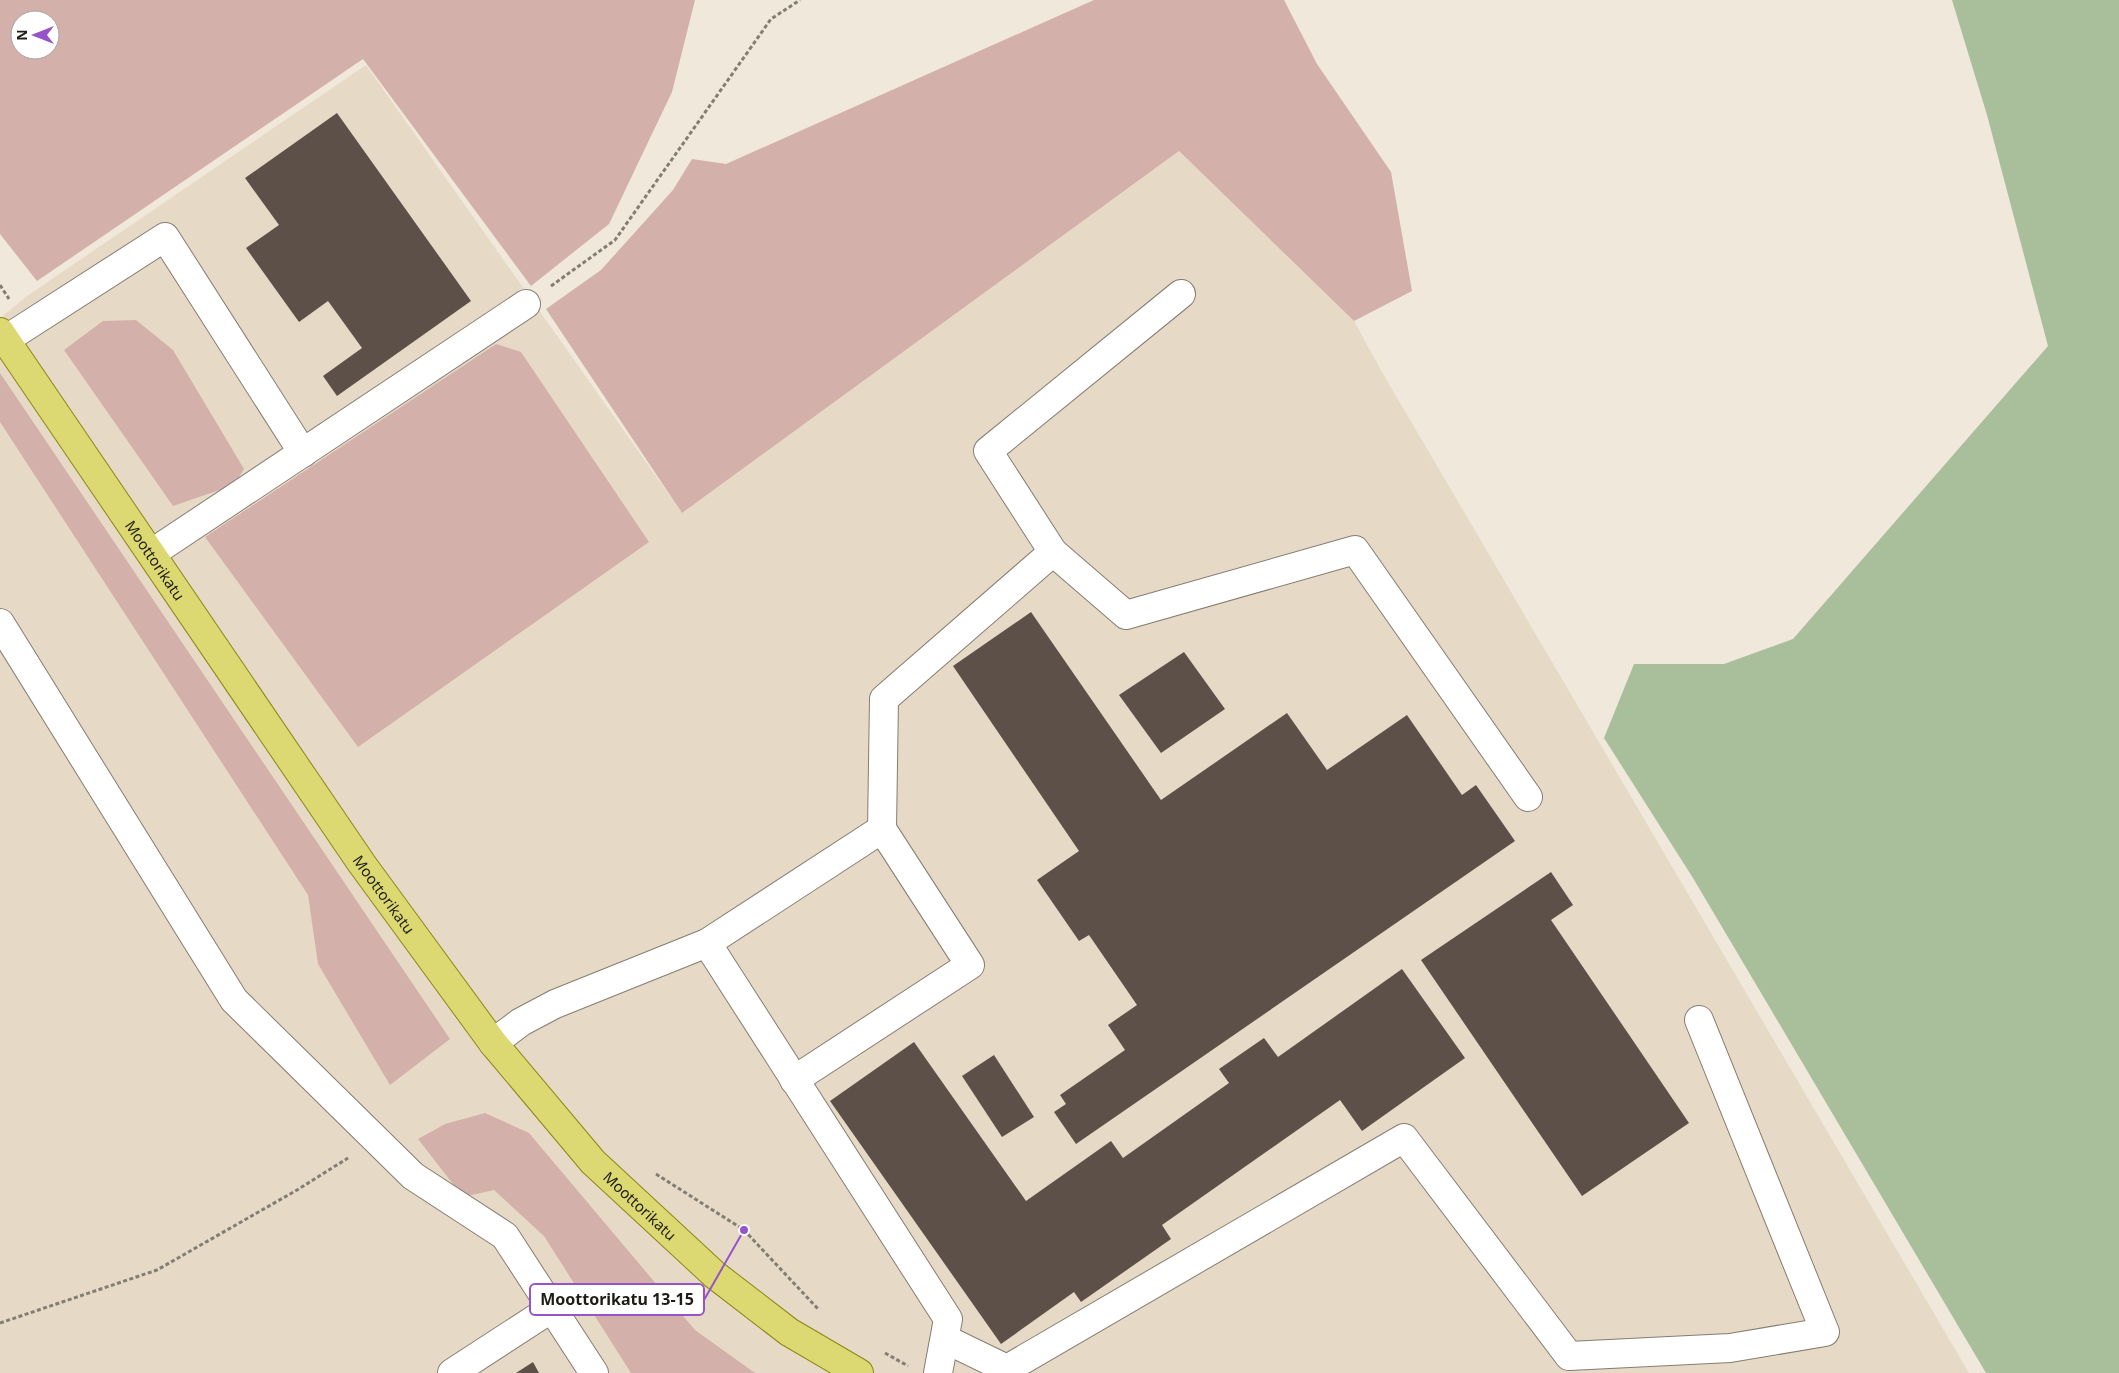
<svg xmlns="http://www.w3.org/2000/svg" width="2119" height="1373" viewBox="0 0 2119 1373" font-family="'Noto Sans',sans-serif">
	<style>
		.built { fill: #e6dac7 }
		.green { fill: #d4b0ab; fill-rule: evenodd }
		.water { fill: #a9bf9c }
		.building { fill: #5c5049 }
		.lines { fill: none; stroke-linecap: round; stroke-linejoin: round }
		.minor-casing { stroke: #857d71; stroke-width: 30 }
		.major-casing { stroke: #8c8615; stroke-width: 30 }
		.path { stroke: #837d74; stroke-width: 3; stroke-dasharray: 4 2.5; stroke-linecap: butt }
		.minor { stroke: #fff; stroke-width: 28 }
		.major { stroke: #ddd972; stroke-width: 28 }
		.labels { text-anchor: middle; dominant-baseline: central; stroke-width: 5; stroke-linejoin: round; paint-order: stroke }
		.street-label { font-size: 15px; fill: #1f1c17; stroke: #fff }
		.leader { fill: none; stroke: #9754c8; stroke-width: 2 }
		.callout-dot { fill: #9754c8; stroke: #fff; stroke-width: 2 }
		.callout { fill: #fff; stroke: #9754c8; stroke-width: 2 }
		.callout-label { font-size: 16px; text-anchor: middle; font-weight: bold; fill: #1f1c17 }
	</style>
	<rect width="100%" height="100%" fill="#f0e8da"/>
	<polygon class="built" points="366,65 682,513 1179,151 1354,321 1382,372 1969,1373 0,1373 0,318 27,296"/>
	<g class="green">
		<path d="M0,0H695L672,92L609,224L531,286L363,59L37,281L0,234ZM20,20H50V50H20Z"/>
		<polygon points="1094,0 1284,0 1317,64 1391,172 1412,291 1354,321 1179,151 682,513 546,309 601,270 673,190 692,159 726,164"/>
		<polygon points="136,320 173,350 244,469 234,485 173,506 64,350 103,321"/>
		<polygon points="496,344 521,352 649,542 358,747 205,537"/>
		<polygon points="0,373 450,1039 390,1085 318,964 308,895 0,422"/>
		<polygon points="485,1113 529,1133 695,1330 755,1373 631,1373 544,1236 494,1190 463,1197 418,1139 445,1124"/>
	</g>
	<polygon class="water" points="1952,0 2119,0 2119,1373 1986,1373 1693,878 1604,738 1634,664 1724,664 1793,639 2048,346 1987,115"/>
	<g class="building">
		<polygon points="337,113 471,301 337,396 323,376 362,348 328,301 299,322 246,248 279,225 245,178"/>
		<polygon points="1031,612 1161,800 1287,713 1327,770 1407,715 1462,795 1476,785 1515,841 1076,1144 1054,1112 1066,1104 1060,1095 1125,1050 1108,1025 1137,1005 1089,935 1079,941 1037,880 1079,851 953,666"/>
		<polygon points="1184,652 1225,709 1161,753 1119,695"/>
		<polygon points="1551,872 1573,905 1551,920 1689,1123 1582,1196 1421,960"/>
		<polygon points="1402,969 1465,1058 1362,1131 1340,1100 1162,1225 1171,1239 1081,1302 1074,1292 1001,1344 830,1101 914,1042 1026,1201 1111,1141 1123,1158 1229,1083 1219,1069 1264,1038 1278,1057"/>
		<polygon points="994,1055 1034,1117 1002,1137 962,1076"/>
		<polygon points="533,1362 539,1373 516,1373"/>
	</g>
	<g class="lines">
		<g class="minor-casing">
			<g id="minor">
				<polyline points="5,340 165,237 303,453"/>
				<polyline points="1053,552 988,451 1181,294"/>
				<polyline points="152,553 526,304"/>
				<polyline points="0,623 234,1000 413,1176 505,1236 594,1373"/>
				<polyline points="882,829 884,699 1053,552 1126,615 1355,550 1528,797"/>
				<polyline points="707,943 882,829 970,965 794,1080"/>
				<polyline points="493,1043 521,1022 555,1004 707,943 948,1319 938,1373"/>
				<polyline points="945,1339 1007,1369 1404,1138 1569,1356 1730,1348 1825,1332 1699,1020"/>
				<polyline points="452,1373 552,1308"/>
			</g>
		</g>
		<g class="major-casing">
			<g id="major">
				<path id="s1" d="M0,332L362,864L493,1043L593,1162L715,1275L789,1332L859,1373"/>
			</g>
		</g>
		<g class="path">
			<polyline points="0,285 9,299"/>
			<polyline points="551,286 615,240 771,19 800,0"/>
			<polyline points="656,1174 744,1230 819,1310"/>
			<polyline points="0,1323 157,1270 297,1190 348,1158"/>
			<polyline points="885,1353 908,1366"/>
		</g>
		<use href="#minor" class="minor"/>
		<use href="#major" class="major"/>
	</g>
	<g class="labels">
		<g class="street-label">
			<text stroke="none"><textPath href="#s1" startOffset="276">Moottorikatu</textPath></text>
			<text stroke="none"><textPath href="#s1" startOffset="681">Moottorikatu</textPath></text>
			<text stroke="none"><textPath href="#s1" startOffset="1085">Moottorikatu</textPath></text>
		</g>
	</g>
	<path class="leader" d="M744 1230L704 1300"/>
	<circle class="callout-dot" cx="744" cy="1230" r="5"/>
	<rect class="callout" x="530" y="1284" width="174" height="31" rx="5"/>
	<g class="callout-label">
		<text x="617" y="1305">Moottorikatu 13-15</text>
	</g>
	<g transform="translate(35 35) rotate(270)"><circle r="24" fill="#ffffff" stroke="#a5a4a2"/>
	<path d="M0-4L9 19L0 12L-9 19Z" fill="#9754c8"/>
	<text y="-8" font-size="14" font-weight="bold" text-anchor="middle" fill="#1f1c17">N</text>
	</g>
</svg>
